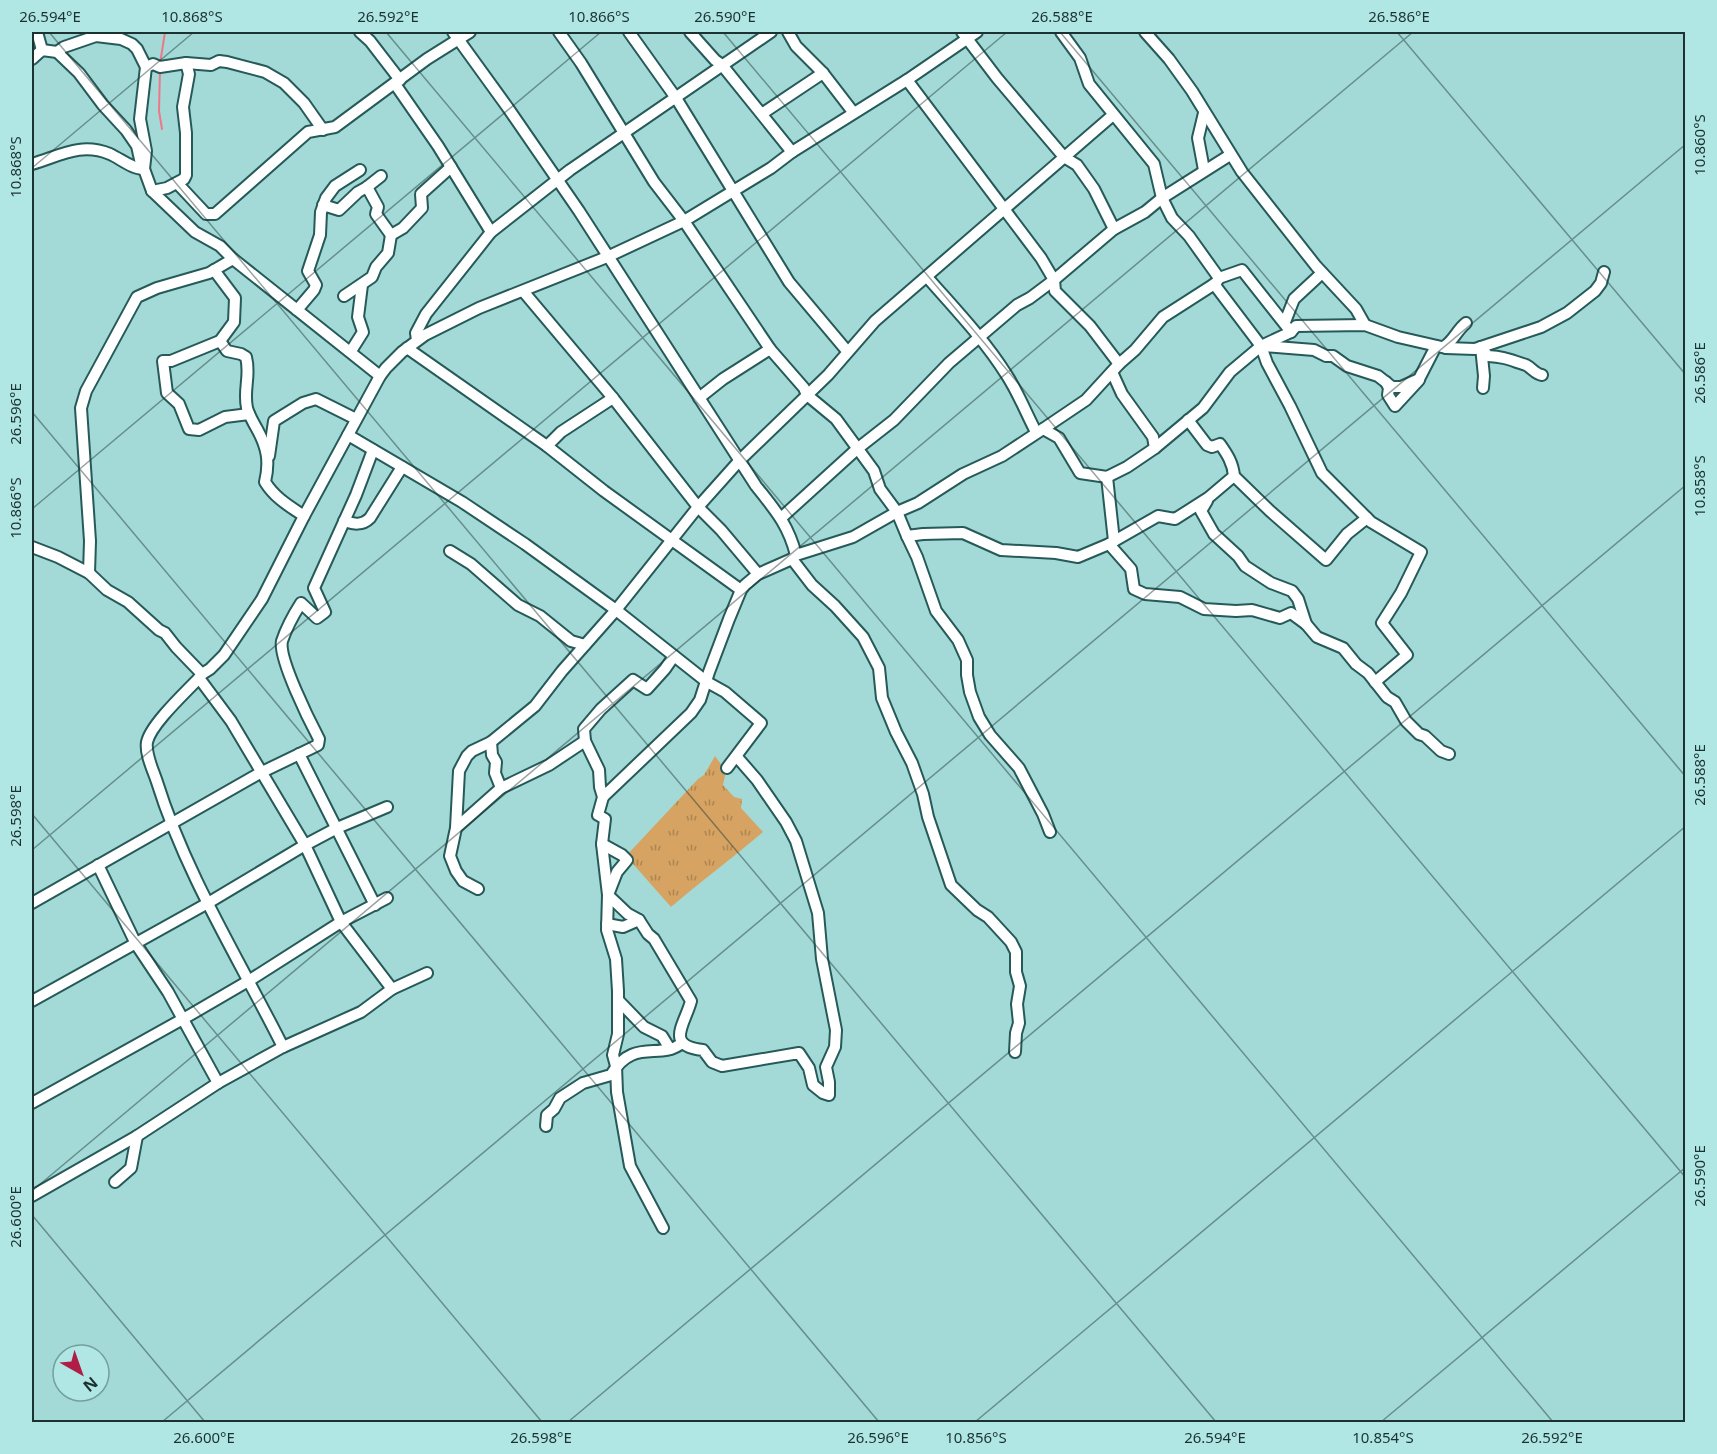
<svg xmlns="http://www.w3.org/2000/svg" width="1717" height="1454" viewBox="0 0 1717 1454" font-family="'Noto Sans',sans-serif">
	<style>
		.grass { fill: url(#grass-tufts) }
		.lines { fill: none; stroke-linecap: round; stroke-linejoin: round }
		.stream { stroke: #ef778a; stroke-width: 2 }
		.minor-casing { stroke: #255a58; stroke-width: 14 }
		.minor { stroke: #fff; stroke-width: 10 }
		.ticks { fill: none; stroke: #1c3231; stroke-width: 1.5; stroke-opacity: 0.45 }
		.neatline { fill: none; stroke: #1c3231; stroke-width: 2 }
		.ticks-label { font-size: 15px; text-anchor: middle; fill: #1c3231 }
	</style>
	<defs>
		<pattern id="grass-tufts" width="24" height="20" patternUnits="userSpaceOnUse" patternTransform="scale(1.5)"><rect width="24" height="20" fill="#d6a362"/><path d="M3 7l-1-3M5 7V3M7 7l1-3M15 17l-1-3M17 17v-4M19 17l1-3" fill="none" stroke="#ad8551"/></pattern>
	</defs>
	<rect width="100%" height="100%" fill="#a3dad7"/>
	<path class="grass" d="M715,756L726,771L723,785L734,797L742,799L741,808L763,832C733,858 701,881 671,907L626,856L698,779L704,775Z"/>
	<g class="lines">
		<g class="stream">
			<polyline points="160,64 165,32"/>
			<polyline points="160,70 159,111 162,129"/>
		</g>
		<g class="minor-casing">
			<g id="minor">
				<polyline points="37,32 42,50"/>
				<polyline points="360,32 370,41 400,80"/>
				<path d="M453,32L508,108L579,211L756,486C775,510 788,524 796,555"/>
				<path d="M559,32L581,63L654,182L684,221L770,349L804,388L807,395L836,419L874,471L880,489L897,512L907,536L923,534L963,533L1001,550L1056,553L1078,557L1109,544L1158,516L1175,519L1208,498L1234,476C1233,463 1227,454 1220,444L1212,447L1207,445L1188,420"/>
				<polyline points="629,32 676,98 789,282 847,351"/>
				<polyline points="690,32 715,60 722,65 792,152"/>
				<polyline points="788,32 796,46 823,73 853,112"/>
				<polyline points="962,32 997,78 1064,157 1077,165 1094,189 1114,229"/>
				<polyline points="1061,32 1080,58 1089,84 1154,164 1162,198 1172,218 1189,236 1219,278"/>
				<polyline points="1145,32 1169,59 1192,91 1242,172 1316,266 1356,309 1365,325"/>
				<polyline points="32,59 42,50 57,52 79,73 103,105 126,130 137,146 141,164 144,169 152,191 195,232 220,246 233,259 380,376"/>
				<polyline points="146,67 153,64 160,67 186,63 211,65 219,61 227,62 265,72 284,83 304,103 323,130"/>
				<polyline points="907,80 1041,258 1054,280 1055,291 1090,326 1119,364"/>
				<polyline points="395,84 438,146 491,232"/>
				<polyline points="763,113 823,73"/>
				<polyline points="1204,113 1198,138 1204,170"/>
				<path d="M32,164C60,156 80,142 110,154C121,159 132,169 144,169L146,151L140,119L146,67L137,49L132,44L121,39L96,36L64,47L57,52"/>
				<polyline points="177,183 206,214 215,214 308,132 335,127 427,59 470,32"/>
				<polyline points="367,187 378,207 376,214 391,235 403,228 422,208 421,194 451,167"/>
				<polyline points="152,191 167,188 184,179 186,175 186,133 183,107 189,74 186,63"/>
				<polyline points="323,205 339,210 358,192 367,187 381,176"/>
				<polyline points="214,270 235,298 234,322 220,341 171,361 163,361 167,393 179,404 189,429 199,430 225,417 249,414"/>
				<path d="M927,277C954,308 984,339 1006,374C1018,392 1026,413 1036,432"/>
				<polyline points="1214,284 1261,346 1267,363 1290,406 1322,473 1371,522 1421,552 1401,593 1382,623 1407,655 1375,682"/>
				<polyline points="523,291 613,398 698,507 721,530 758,574"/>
				<polyline points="344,296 372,277 376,267 388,253 391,235"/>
				<polyline points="297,310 314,290 316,285 308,271 320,235 321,212 326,198 335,186 360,170"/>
				<polyline points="1285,322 1294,299 1322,273"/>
				<polyline points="417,340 416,333 426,314 491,232 570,170 771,32"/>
				<path d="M220,341L227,351L241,354L246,357C251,376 243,389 247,408C249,415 253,422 257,429C267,447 270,461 265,482C275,498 289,506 304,516"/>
				<polyline points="1264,346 1314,350 1326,356 1333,356 1347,366 1378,376 1392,387 1401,387 1419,379 1436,346"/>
				<path d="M1481,347L1488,356C1506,357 1510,360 1526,365C1532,368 1535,374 1542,375"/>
				<polyline points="1481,347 1484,376 1483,388"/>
				<polyline points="407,348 547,446 604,491 741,590"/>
				<path d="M1446,348L1445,346C1454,340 1457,330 1466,323"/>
				<polyline points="351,351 363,332 358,317 362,285"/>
				<polyline points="1112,372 1122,394 1153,437 1155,448"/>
				<polyline points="1386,382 1389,388 1388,395 1395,406 1419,380"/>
				<polyline points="699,398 723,379 770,349"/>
				<polyline points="1043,429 1059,438 1080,473 1107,477 1127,467 1155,448 1203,408 1230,372 1261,346 1291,332 1296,326 1365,325 1398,337 1446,348 1475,349 1541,327 1567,313 1595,291 1601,283 1604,272"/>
				<polyline points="348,435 462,502 525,544 616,610 707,682 725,692 761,723 727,768"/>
				<polyline points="547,446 561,432 613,398"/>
				<polyline points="269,456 274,421 303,403 316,399 356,419"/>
				<polyline points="1234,476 1270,511 1326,560 1347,534 1367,518"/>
				<polyline points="1107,477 1114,541"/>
				<polyline points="1207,501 1201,511 1214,534 1238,556 1245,566 1271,583 1292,591 1298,599 1306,624"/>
				<polyline points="781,518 857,449 894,420 949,363 1017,305 1030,298 1054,280 1114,229 1145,212 1162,198 1230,155"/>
				<path d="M344,521C354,524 362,526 370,518L402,467"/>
				<polyline points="907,536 917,557 936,611 958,640 967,660 967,675 970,692 979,717 990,735 1019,768 1043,814 1050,832"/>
				<polyline points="1109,544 1131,569 1134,589 1145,594 1180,597 1204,609 1236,611 1252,610 1280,618 1291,613 1306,624 1317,637 1343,648 1356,664 1368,673 1387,697 1395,702 1406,721 1419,734 1425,736 1441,751 1449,754"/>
				<polyline points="32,547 58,557 89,573 107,590 128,602 159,630 165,633 176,647 202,674 199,678 231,721 305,845 341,922 392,989"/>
				<polyline points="450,551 471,564 518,605 540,616 571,641 585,645"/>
				<polyline points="792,559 812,585 835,606 863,637 879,668 882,698 896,732 912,763 923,794 928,817 951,885 977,910 988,917 1011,942 1016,952 1016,972 1020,986 1017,1004 1019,1023 1016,1033 1015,1052"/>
				<polyline points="89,573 90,541 81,408 86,391 137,297 157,288 209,273 233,259"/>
				<polyline points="202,674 210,669 224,655 262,599 304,516 380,376 386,368 402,352 425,335 479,308 607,257 684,221 771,168 792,152 907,80 977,32"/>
				<path d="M199,678C186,692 151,724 147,742C145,754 153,770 157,782C186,875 239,959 283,1047"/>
				<polyline points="299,754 375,905"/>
				<polyline points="501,788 549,765 585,741"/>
				<polyline points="603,797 691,713 700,700 709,672 729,619 741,590 745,585 758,574 792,559 796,555 853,537 897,512 918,503 963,474 1002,456 1043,429 1086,400 1119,364 1135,350 1163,317 1216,283 1219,278 1242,270 1291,332"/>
				<polyline points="456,828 501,788 495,773 496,762 492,755 491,742"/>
				<path d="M602,844L622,855L627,860L617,872L608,895L628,914L639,920L648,934L654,939L691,1001C685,1024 664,1046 703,1050L712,1062L722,1066L799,1053L809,1068L813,1085L823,1093L829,1095V1082L826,1067L835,1047L836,1030L822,959L818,913L796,841L786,822L757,780L737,757"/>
				<polyline points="98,865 136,944 168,992 218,1083"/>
				<polyline points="478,889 463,881 456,871 450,856 456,828 459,771 467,756 472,751 491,742 535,706 562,671 616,610 698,507 740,460 828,375 875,321 1113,115"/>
				<path d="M32,903L260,773L318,745L319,739C310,722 278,658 282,641C286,629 294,614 301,603L317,618L325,612L314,588L356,495L373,450"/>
				<polyline points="607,924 623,927 639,920"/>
				<polyline points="618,1000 644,1027 662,1036 670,1049"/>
				<polyline points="32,1001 208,903 305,845 337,828 387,807"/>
				<polyline points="32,1103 183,1019 250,980 341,922 387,898"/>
				<path d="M546,1126L547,1115L554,1109L560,1098L583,1083L611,1075C633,1037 660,1061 682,1043"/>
				<polyline points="115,1182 131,1168 137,1136"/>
				<polyline points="32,1196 137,1136 218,1083 283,1047 361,1012 392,989 427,973"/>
				<polyline points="663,1228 630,1166 617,1092 616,1066 613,1055 618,1034 618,991 616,959 607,930 608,895 602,844 605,819 598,815 603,797 600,787 599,770 585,741 584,729 601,709 633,680 647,689 665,669 674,656"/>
			</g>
		</g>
		<use href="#minor" class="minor"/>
	</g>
	<path class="ticks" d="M49,32L1216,1422M386,32L1553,1422M723,32L1686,1178M1060,32L1686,777M1397,32L1686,375M32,168L194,32M32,412L879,1422M32,509L601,32M32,814L542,1422M32,850L1007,32M32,1191L1413,32M32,1215L205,1422M162,1422L1686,144M568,1422L1686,485M975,1422L1686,826M1381,1422L1686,1167"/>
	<rect width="1717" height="1454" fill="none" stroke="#b0e7e4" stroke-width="66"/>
	<g transform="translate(81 1373) rotate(140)"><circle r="28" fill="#b0e7e4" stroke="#759f9c" stroke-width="1.5"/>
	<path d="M0-4.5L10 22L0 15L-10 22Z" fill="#b01e47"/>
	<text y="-9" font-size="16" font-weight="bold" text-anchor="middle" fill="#1c3231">N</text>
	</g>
	<rect x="33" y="33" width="1651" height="1388" class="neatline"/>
	<g class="ticks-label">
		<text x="50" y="22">26.594°E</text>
		<text x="192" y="22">10.868°S</text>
		<text x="388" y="22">26.592°E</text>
		<text x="599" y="22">10.866°S</text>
		<text x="725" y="22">26.590°E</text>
		<text x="1062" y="22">26.588°E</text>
		<text x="1399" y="22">26.586°E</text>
		<text transform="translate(1700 145) rotate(-90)" y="5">10.860°S</text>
		<text transform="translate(16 167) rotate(-90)" y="5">10.868°S</text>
		<text transform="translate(1700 373) rotate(-90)" y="5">26.586°E</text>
		<text transform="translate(16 414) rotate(-90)" y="5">26.596°E</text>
		<text transform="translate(1700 486) rotate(-90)" y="5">10.858°S</text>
		<text transform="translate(16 508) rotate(-90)" y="5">10.866°S</text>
		<text transform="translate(1700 775) rotate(-90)" y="5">26.588°E</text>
		<text transform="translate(16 816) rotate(-90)" y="5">26.598°E</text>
		<text transform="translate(1700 1176) rotate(-90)" y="5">26.590°E</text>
		<text transform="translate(16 1217) rotate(-90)" y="5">26.600°E</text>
		<text x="204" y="1443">26.600°E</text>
		<text x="541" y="1443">26.598°E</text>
		<text x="878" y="1443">26.596°E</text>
		<text x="976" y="1443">10.856°S</text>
		<text x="1215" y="1443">26.594°E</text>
		<text x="1383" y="1443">10.854°S</text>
		<text x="1552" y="1443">26.592°E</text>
	</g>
</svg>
